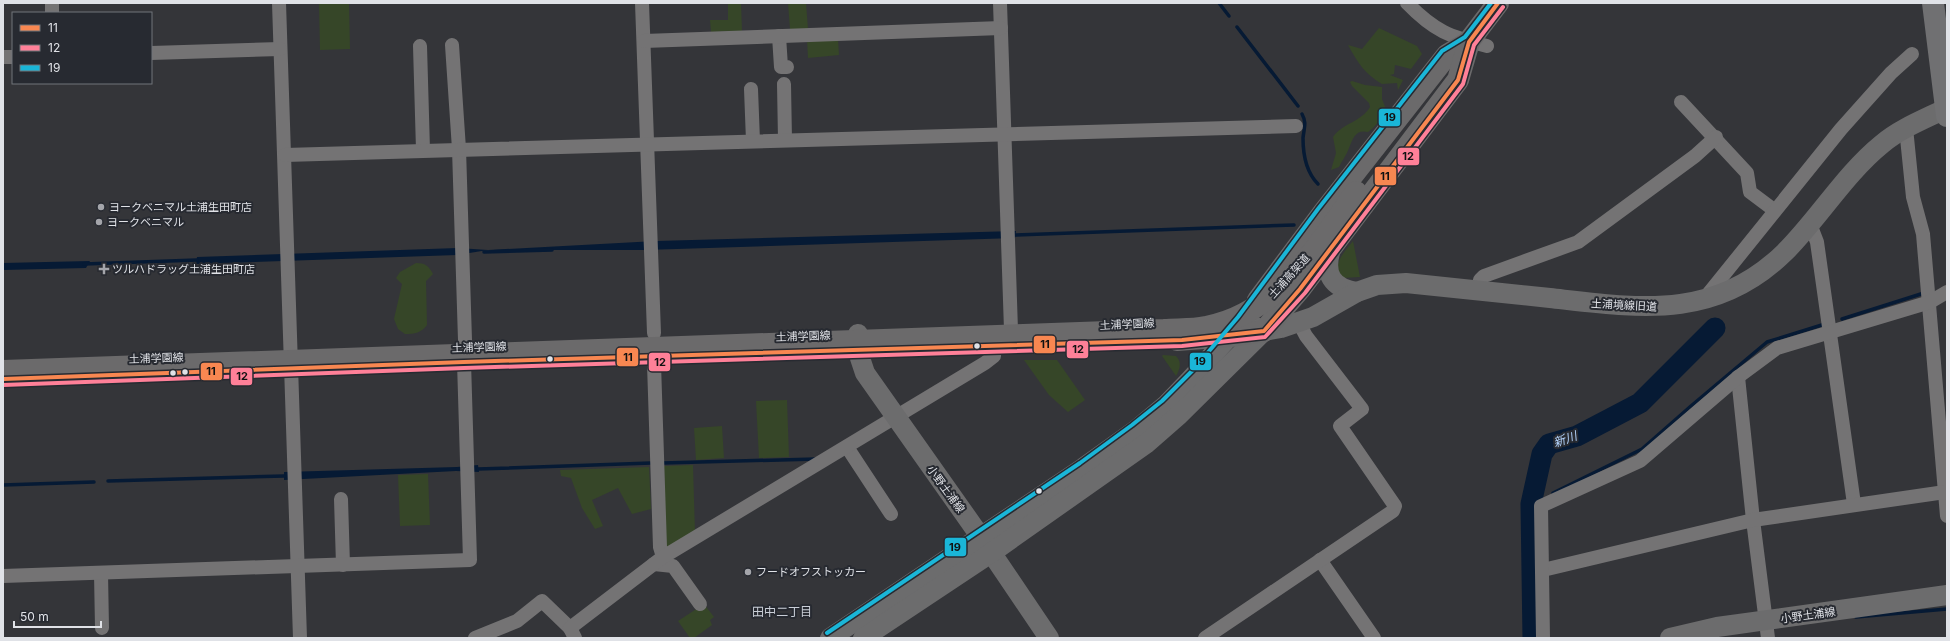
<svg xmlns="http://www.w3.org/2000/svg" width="1950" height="641" viewBox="0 0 1950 641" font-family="Inter,'Noto Sans JP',sans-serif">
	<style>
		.green { fill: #364628 }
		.water { fill: #061a34 }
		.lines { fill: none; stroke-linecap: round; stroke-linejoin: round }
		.stream { stroke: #061a34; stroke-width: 3.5 }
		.river { stroke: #061a34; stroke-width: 21 }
		.street { stroke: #747374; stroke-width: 14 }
		.secondary { stroke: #6c6c6d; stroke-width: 20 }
		.primary { stroke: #6b6a6b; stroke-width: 22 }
		.primary-bridge { stroke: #6b6a6b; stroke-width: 22 }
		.highway-bridge { stroke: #707072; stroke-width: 22 }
		.bus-1-casing { stroke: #272a31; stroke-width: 7 }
		.bus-2-casing { stroke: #272a31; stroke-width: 7 }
		.bus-3-casing { stroke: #272a31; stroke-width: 7 }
		.bus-1 { stroke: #f88751; stroke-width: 4 }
		.bus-2 { stroke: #ff8098; stroke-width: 4 }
		.bus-3 { stroke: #1ab6d8; stroke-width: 4 }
		.poi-dot { fill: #a4a5aa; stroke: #272a31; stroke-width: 1.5 }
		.bus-dot { fill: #e0e2e7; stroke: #272a31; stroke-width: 1.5 }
		.labels { text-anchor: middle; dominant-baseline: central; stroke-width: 4; stroke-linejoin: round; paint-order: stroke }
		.poi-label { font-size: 11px; fill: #e0e2e7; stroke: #272a31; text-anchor: start }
		.street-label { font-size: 11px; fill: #e0e2e7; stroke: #272a31 }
		.water-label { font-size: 12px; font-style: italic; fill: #b3d3fc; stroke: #272a31 }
		.neighbourhood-label { font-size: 12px; fill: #c9ced7; stroke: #272a31 }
		.line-badge { stroke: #272a31; stroke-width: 1.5 }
		.pale-badge-label { font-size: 11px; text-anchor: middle; font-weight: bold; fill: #111 }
	</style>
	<rect width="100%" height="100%" fill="#343539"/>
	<g class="green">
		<polygon points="319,3 349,3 350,49 320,50"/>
		<polygon points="728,3 741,3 742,31 711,32 710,20 728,20"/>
		<polygon points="788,3 806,3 808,29 790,29"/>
		<path d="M1379,28L1417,46L1422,54L1411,69L1395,65L1394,74L1390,75L1403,80L1398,90L1397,83L1382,84C1364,73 1358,63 1348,45L1362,49Z"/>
		<polygon points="807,39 838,39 839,55 808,58"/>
		<path d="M1352,81L1365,85L1382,87V99L1386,109C1382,118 1376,126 1368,132C1356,129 1353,138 1349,148C1347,154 1342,161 1339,167L1331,170L1336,153L1333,137C1343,123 1361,122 1370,107L1369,103L1352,86L1350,82Z"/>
		<path d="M1353,241L1360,277L1342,278C1329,267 1346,250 1353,241Z"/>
		<path d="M416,263C425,263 429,266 433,274L426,281L427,325C421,333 415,334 405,334L398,329L394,319L402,284L396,278L400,272Z"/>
		<path d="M1163,355L1176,356C1182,362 1180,369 1176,376L1162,356Z"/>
		<polygon points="1024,360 1057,360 1085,400 1068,412 1049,395"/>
		<polygon points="787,400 789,457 759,458 756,401"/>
		<polygon points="722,426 724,458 696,460 694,428"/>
		<polygon points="693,465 695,533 666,548 664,466"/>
		<polygon points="649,467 651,509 632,514 618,488 592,500 603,526 595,529 582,508 571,478 561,476 560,470"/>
		<polygon points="428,474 430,525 400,526 398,475"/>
		<polygon points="704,604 714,617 710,620 712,625 694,638 690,638 678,621"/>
	</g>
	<g class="water">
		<polygon points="1016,231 1015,238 645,250 488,250 457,255 196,264 197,257 458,248 488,250 656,241"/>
		<polygon points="90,261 86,268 3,270 3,263"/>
		<polygon points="478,465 479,472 456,471 284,480 284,472 457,467"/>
	</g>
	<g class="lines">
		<g class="stream">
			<polyline points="1219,3 1229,16"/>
			<polyline points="1237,27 1298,106"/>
			<path d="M1302,114C1307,123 1304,128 1303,138C1303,156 1306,172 1318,184"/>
			<polyline points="1015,235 1294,225"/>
			<polyline points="484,252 552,250"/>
			<polyline points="84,264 197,260"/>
			<polyline points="1842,319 1924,293"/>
			<polyline points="663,463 816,459"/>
			<polyline points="478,469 651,463"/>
			<polyline points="108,481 284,476"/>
			<polyline points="3,485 94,482"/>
			<polyline points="1553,493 1642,449 1691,406 1767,342 1825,324"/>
			<polyline points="1856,617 1947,609"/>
		</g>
		<polyline class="river" points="1533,638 1531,504 1542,454 1549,444 1577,436 1640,403 1715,328"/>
		<g class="street">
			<polyline points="52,3 52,13"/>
			<polyline points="279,3 300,638"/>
			<polyline points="642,3 654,333"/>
			<polyline points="1000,3 1011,330"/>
			<path d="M1407,3C1434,31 1450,37 1487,46"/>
			<polyline points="779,36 781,67 787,67"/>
			<polyline points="644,41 1001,28"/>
			<polyline points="452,45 459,149 465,340"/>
			<polyline points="420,46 423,150"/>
			<polyline points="151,53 280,49"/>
			<polyline points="3,57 13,57"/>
			<polyline points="784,84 785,140"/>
			<polyline points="751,89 753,141"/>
			<polyline points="1681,102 1747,173 1750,192 1774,210"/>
			<polyline points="1906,128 1913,197 1923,234 1947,516"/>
			<polyline points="285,155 1296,126"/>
			<polyline points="1810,224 1817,242 1854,504"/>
			<polyline points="1479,290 1480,280 1484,276 1578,242 1695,156 1716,137"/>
			<polyline points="1705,298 1841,129 1891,73 1912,54"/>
			<polyline points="654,364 660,547 663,557"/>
			<polyline points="1738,377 1753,520 1768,638"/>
			<polyline points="847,447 891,514"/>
			<polyline points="341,499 343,565"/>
			<polyline points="1320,560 1374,638"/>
			<polyline points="654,564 673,566 700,604"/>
			<polyline points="1543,570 1753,520 1945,492"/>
			<polyline points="101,573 102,628"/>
			<polyline points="3,576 470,560 464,362"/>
			<polyline points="475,638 517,621 542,601 570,628"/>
			<polyline points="575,638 570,628 663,557 985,363 994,356 993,345"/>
			<polyline points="1205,638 1393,511 1395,506 1340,426 1362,409 1306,336 1299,323"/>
			<polyline points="1543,638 1541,506 1640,461 1738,377 1777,348 1930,302 1947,292"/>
		</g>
		<g class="secondary">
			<path d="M1331,249C1323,274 1332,288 1357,292"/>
			<polyline points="858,334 860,358 865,373 980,536 1049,638"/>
			<path d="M830,638L1083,468L1136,430L1166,405L1190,380L1243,321L1264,331L1281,328L1313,317L1357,292L1377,285L1406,283C1454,288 1502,293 1550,298C1639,308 1715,321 1785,252C1819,218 1845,174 1882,144C1901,128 1925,119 1947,108"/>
			<polyline points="863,638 991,553 1147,443 1179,415 1264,331"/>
			<polyline points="1670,638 1717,627 1947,595"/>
		</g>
		<g class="primary">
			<polyline points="1460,53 1498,3"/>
			<polyline points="1258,300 1323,213 1447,55 1469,42"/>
			<polyline points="1177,340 1230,336 1264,331 1300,289 1458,80 1469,42"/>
		</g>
		<path class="primary-bridge" d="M3,371L1164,330C1178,329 1193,330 1206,327C1278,314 1317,246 1356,192"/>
		<polyline class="highway-bridge" points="1933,3 1947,116"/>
		<g class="bus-1-casing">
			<polyline id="bus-1" points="3,379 464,362 1182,340 1264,331 1300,289 1458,80 1469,42 1498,3"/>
		</g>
		<g class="bus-2-casing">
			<polyline id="bus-2" points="3,385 464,368 1182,346 1265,337 1305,293 1463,84 1474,45 1503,7"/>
		</g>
		<g class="bus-3-casing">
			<polyline id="bus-3" points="827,633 1080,463 1132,425 1162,401 1193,370 1238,317 1318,209 1442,51 1465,37 1491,3"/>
		</g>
		<use href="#bus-1" class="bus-1"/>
		<use href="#bus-2" class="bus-2"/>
		<use href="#bus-3" class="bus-3"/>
	</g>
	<g class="poi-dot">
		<circle cx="101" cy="207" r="4"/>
		<circle cx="99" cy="222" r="4"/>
		<path d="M102 263h4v4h4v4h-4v4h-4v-4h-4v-4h4z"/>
		<circle cx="748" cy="572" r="4"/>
	</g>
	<g class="bus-dot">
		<circle cx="977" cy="346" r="3.5"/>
		<circle cx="550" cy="359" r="3.5"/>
		<circle cx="185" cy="372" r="3.5"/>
		<circle cx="173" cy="373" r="3.5"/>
		<circle cx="1039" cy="491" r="3.5"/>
	</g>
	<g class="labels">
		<g class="poi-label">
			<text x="109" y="207">ヨークベニマル土浦生田町店</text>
			<text x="107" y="222">ヨークベニマル</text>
			<text x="112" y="269">ツルハドラッグ土浦生田町店</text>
			<text x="756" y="572">フードオフストッカー</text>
		</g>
		<g class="street-label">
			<text transform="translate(1289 276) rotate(-48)">土浦高架道</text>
			<text transform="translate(1624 305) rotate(3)">土浦境線旧道</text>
			<text transform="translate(1127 324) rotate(-3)">土浦学園線</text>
			<text transform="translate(803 336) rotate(-2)">土浦学園線</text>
			<text transform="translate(479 347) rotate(-2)">土浦学園線</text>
			<text transform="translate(156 358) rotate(-2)">土浦学園線</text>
			<text transform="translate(946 489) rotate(54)">小野土浦線</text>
			<text transform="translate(1808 615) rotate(-8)">小野土浦線</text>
		</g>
		<g class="water-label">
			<text transform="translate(1565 439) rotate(-19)">新川</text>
		</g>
		<g class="neighbourhood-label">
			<text x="782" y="611">田中二丁目</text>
		</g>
	</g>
	<g class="line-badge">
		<rect x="1378" y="108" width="23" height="19" rx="4" fill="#1ab6d8"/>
		<rect x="1397" y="147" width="23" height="19" rx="4" fill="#ff8098"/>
		<rect x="1374" y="166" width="23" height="20" rx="4" fill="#f88751"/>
		<rect x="1033" y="335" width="23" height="19" rx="4" fill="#f88751"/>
		<rect x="1066" y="340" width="23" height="19" rx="4" fill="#ff8098"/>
		<rect x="616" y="347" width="23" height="20" rx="4" fill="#f88751"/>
		<rect x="1189" y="352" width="23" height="19" rx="4" fill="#1ab6d8"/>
		<rect x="648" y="352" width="23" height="20" rx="4" fill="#ff8098"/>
		<rect x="200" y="362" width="23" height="19" rx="4" fill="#f88751"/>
		<rect x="230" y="367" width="23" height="19" rx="4" fill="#ff8098"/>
		<rect x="944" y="537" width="23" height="20" rx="4" fill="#1ab6d8"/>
	</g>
	<g class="pale-badge-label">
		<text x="1390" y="121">19</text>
		<text x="1408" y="160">12</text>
		<text x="1385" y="180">11</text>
		<text x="1045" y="348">11</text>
		<text x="1078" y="353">12</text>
		<text x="628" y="361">11</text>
		<text x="1200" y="365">19</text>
		<text x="660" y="366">12</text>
		<text x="211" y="375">11</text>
		<text x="242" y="380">12</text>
		<text x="955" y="551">19</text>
	</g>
	<rect width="1950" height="641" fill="none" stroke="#e0e2e7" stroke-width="8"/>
	<rect x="12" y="12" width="140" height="72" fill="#272a31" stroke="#71747a"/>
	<rect x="20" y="25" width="20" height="6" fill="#f88751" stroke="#71747a"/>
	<text x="48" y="32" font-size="12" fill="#e0e2e7">11</text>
	<rect x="20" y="45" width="20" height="6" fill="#ff8098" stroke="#71747a"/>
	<text x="48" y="52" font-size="12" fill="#e0e2e7">12</text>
	<rect x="20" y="65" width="20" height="6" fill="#1ab6d8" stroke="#71747a"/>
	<text x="48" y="72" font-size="12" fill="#e0e2e7">19</text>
	<path d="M14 621v6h87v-6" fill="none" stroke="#e0e2e7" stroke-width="2"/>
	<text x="20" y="621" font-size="12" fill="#e0e2e7" stroke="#272a31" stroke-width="3" paint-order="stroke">50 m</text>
</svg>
